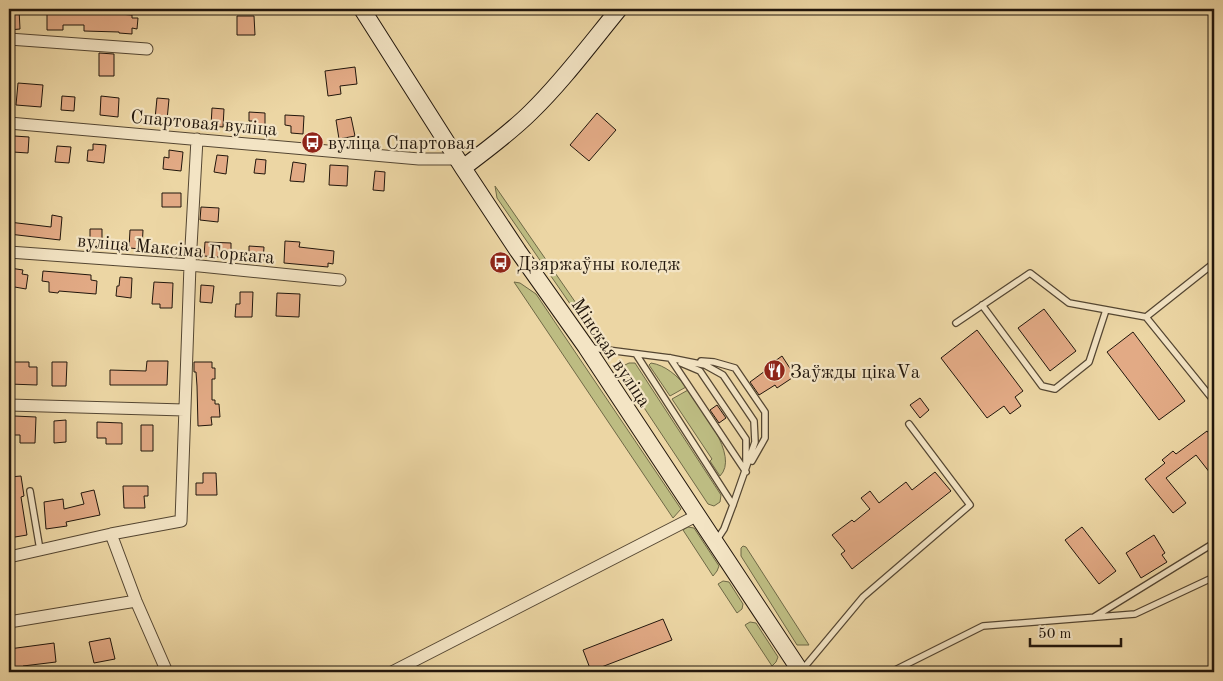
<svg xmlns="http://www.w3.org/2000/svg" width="1223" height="681" font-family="'Old Standard TT',serif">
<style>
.green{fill:#bdbc82;stroke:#6f6947}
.building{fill:#e2aa85;stroke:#21160c}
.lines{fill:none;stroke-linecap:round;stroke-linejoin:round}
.lane-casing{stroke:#544632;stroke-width:8}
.street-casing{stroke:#544632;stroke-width:13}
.secondary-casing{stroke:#21160c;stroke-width:18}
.lane{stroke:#f3e4c4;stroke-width:5.5}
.street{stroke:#f3e4c4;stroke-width:11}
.secondary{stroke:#f3e4c4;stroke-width:16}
.labels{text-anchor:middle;stroke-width:4.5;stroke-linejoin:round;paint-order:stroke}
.street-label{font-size:19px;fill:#21160c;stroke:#f3e4c4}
.poi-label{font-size:19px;fill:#21160c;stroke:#f3e4c4;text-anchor:start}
</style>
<rect width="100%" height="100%" fill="#ecd6a4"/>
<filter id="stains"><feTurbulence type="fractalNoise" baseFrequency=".004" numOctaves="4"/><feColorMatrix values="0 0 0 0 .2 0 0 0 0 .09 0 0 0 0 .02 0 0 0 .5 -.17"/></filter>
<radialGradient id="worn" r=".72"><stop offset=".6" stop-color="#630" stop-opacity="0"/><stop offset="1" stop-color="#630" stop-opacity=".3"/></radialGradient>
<path class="green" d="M495,186L596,332L584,324L497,198Z
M514,282L520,283L536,294L681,509L673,518Z
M629,363H635L721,495L720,502L714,506L708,504L621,373L623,366Z
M651,363C665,365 678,376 686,387L670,396L649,365Z
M688,390C700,408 740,456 720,476L710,461L712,459L672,399Z
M688,527L694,528L719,566L717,571L713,576L683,530Z
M743,546L746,547L809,645H797L741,556V548Z
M723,581L729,582L743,604L742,609L737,613L718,584Z
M750,622L756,623L778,657L776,662L772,666L745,625Z"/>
<path class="building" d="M9,9H19L20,29L9,30Z
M85,9H105V13L132,15V18H138L137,29L132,28V34L119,33V32L84,31V25H63V30H47V11H85Z
M237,16H254L255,35H237Z
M99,53L114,54V76H99Z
M355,67L357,84L340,86L341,94L328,96L325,71Z
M18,83L43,85L41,107L16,105Z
M62,96L75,97L74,111L61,110Z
M101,96L119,98L118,117L100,115Z
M157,98L169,99L167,120L155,119Z
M212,108L224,109L223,127L211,126Z
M249,112L265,113V129H253V121H249Z
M597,113L616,130L589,161L570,145Z
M285,115L304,116L303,134L291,133V126L285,125Z
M351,117L355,136L339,139L336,120Z
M14,136L29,137L28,153L13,152Z
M93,144L106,145L104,163L87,161L88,150H93Z
M57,146L71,147L69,163L55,162Z
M169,150L183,152L181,171L163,169L164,157L169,158Z
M217,155L228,156L226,174L214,172Z
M256,159L266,160L265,174L254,173Z
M293,162L306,164L304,182L290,181Z
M330,165L348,166L347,186L329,185Z
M375,171L385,172L384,191L373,190Z
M162,193H181V207H162Z
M201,207L219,208L218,222L200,220Z
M52,215L62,217L60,240L9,234V222L51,227Z
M90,229H102V245H90Z
M130,230H143L142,249L129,248Z
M285,241L300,242L299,247L334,251L333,264L328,263V267L284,263Z
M205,242L231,243V258L204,256Z
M249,246L264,247L263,262L253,261V256H249Z
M10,268L23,270L22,274L28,275L26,289L9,286Z
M43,271L91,275V280L97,281L96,294L59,291L58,293L49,292V282L42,281Z
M120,277L132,278L131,298L116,296L117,286H119Z
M154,282L173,283L172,308H160V304H152Z
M201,285L214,286L212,303L200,302Z
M240,292H253L252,317H235L236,304H240Z
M277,293L300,294L299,317L276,316Z
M1044,309L1076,351L1050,371L1018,328Z
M977,330L1023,391L1015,397L1021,406L1010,414L1004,406L987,418L941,358Z
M1133,332L1185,401L1159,420L1107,352Z
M782,356L795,376L777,388L775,385L759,395L750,382L765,371L764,369Z
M147,361H168L167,385H110V370L146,371Z
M13,362H29V367H37V385L9,384V369L13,370Z
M52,362H67L66,386H52Z
M194,362H212V368H215V379H212V400H215V404H219L220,417H211L212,425L198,426L197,386L196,372H194Z
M920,398L929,410L920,418L910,405Z
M717,405L726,418L719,423L710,410Z
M14,416L36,417L35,443H20V435H14Z
M66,420V442L54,443V421Z
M97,422L122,423V444H106V438H97Z
M141,425H153V451H141Z
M1207,431L1214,440V478L1196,455L1166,478L1186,503L1173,513L1145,479L1165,463L1162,460L1173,451L1176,454Z
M935,472L951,491L852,569L841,554L845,551L832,535L852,520L854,522L870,509L861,498L870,491L879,503L906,482L912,490Z
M203,473H216L217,495H196V483H203Z
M21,476L24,496L21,497L27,535L9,538V477Z
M123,486H148V496H144L145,508H124Z
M94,490L100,515L66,522L67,526L46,529L44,502L63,499L64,509L84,504L81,493Z
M1082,527L1116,571L1099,584L1065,540Z
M1154,535L1165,553L1162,555L1167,562L1141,578L1126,553Z
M663,619L672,640L591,671L583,650Z
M110,638L115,659L94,663L89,642Z
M54,643L56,662L23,666L24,672H9V649Z"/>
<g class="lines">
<defs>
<path id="lane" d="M982,305L1042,386L1055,389L1089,362L1106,310
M1146,317L1214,263
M956,323L1030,273L1069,303L1146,317L1214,401
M592,348L670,358L705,365L723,375L754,421L755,442L733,505L724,529L716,541
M636,354L733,505
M670,358L746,472
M701,361L714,362L735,368L765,412V438L752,461
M681,363L700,371L746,439V464
M30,491L39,544
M1094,617L1214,543
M802,670L863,597L970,505L909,424
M891,672L983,626L1135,614L1214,577"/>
<path id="street" d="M9,39L147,49
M9,123L419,159H457
M9,252L190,265L340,280
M9,405L184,410
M111,534L136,601L167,672
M9,557L111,534L181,521L190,265L197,139
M9,622L136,601
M392,672L696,516"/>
<path id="secondary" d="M362,9L463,168L518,251L586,347L801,672
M463,168C486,150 510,133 531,112C563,81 591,43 619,9"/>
</defs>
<use href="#lane" class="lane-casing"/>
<use href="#street" class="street-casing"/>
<use href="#secondary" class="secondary-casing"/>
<use href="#lane" class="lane"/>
<use href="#street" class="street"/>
<use href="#secondary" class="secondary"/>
</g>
<defs>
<symbol id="bus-disc" viewBox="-11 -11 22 22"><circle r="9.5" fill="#8f2418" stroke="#f3e4c4"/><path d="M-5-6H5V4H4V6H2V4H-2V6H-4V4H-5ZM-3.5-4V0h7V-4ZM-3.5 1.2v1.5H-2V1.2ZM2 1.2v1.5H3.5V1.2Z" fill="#fff"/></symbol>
<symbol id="restaurant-disc" viewBox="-11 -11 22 22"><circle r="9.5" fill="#8f2418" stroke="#f3e4c4"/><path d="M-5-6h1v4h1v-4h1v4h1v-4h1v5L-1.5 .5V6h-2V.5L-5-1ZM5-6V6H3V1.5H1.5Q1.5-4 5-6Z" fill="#fff"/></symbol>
</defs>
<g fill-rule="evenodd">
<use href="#bus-disc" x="300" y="130" width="25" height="25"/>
<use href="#bus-disc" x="488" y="250" width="25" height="25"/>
<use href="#restaurant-disc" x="762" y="358" width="25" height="25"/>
</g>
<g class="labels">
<g class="street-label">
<text transform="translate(204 122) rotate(5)" y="7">Спартовая вуліца</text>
<text transform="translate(176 248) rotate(5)" y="7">вуліца Максіма Горкага</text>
<text transform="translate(612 352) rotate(56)" y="7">Мінская вуліца</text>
</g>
<g class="poi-label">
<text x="328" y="149">вуліца Спартовая</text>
<text x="517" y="270">Дзяржаўны коледж</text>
<text x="790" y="378">Заўжды цікаVа</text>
</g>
</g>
<rect width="1223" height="681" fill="none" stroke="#ecd6a4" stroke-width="30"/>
<rect x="10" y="10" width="1203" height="661" fill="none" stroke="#21160c" stroke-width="2.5"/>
<rect x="15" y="15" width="1193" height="651" fill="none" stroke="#21160c"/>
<path d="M1030 638v8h91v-8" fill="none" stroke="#21160c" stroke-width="2.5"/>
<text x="1038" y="638" font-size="15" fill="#21160c" stroke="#f3e4c4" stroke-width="4" paint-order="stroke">50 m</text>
<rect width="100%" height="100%" filter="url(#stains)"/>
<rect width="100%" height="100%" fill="url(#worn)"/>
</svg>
